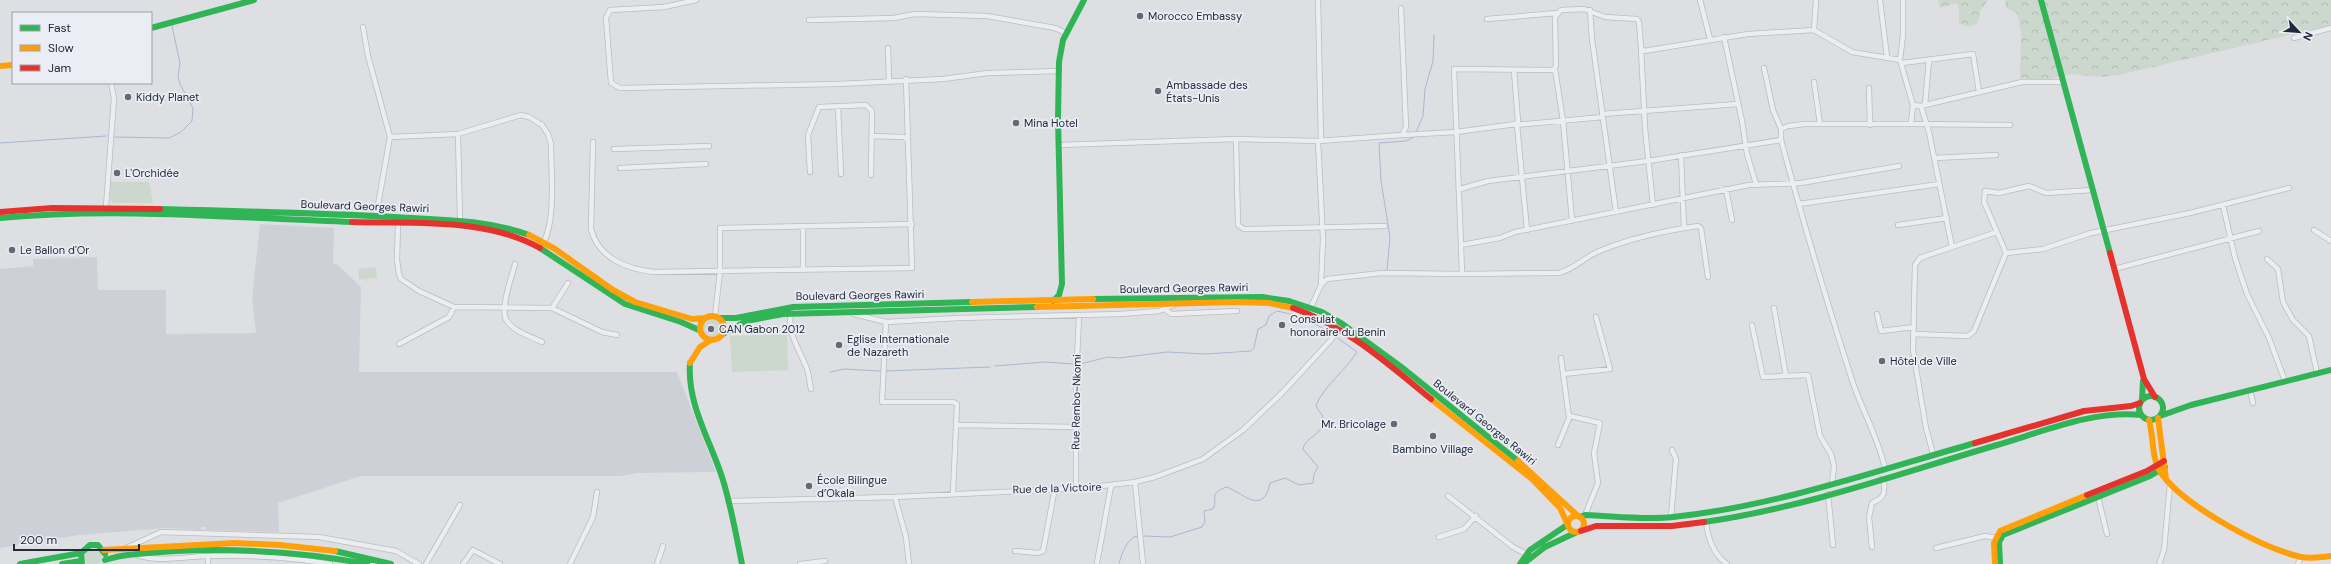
<svg xmlns="http://www.w3.org/2000/svg" width="2331" height="564" font-family="'DM Sans',sans-serif">
<style>
.built{fill:#ced0d8}
.grass{fill:#ccd7cd}
.forest{fill:url(#forest-crowns)}
.lines{fill:none;stroke-linecap:round;stroke-linejoin:round}
.stream{stroke:#aab7d0;stroke-width:1}
.street-casing{stroke:#bbbcc0;stroke-width:6}
.street{stroke:#ecedf0;stroke-width:4.5}
.fast{stroke:#30b455;stroke-width:6}
.slow{stroke:#ff9f0a;stroke-width:6}
.jam{stroke:#e5322d;stroke-width:6}
.poi-dot{fill:#656976;stroke:#eaedf4;stroke-width:1.5}
.labels{text-anchor:middle;stroke-width:3.5;stroke-linejoin:round;paint-order:stroke}
.poi-label{font-size:11px;fill:#242a3c;stroke:#eaedf4;text-anchor:start}
.street-label{font-size:11px;fill:#242a3c;stroke:#eaedf4}
</style>
<defs>
<pattern id="forest-crowns" width="20" height="18" patternUnits="userSpaceOnUse"><rect width="20" height="18" fill="#ccd7cd"/><path d="M2 6a3 3 0 1 1 6 0M12 15a3 3 0 1 1 6 0" fill="none" stroke="#afb9b1"/></pattern>
</defs>
<rect width="100%" height="100%" fill="#dedfe3"/>
<path class="built" d="M260,224L334,228L333,264L338,265L361,287L359,372H677L716,472L637,473L620,476H361L278,503L279,532L206,530L205,527H201V530L165,528L78,535L0,548V269L33,266V259L97,257L98,290H166V334L256,333L252,299Z"/>
<path class="grass" d="M109,182H149L153,203H113L109,196Z
M376,267L377,278L359,280L358,269Z
M701 328a10 10 0 1 1 20 0a10 10 0 1 1-20 0Z
M787,334L788,370L732,372L730,336Z
M84 557a9 9 0 1 1 18 0a9 9 0 1 1-18 0Z"/>
<path class="forest" d="M1938,0H1988L1981,10L1978,23L1969,27L1959,23V9L1957,3L1940,8Z
M2005,0H2331V25L2119,75L2101,77L2071,74L2044,80L2020,78L2021,32L2017,13L2006,8Z"/>
<g class="lines">
<path class="stream" d="M1416,132L1423,116L1425,89L1433,61L1434,35
M113,137L169,138L181,132L192,121L193,108L180,84L178,76L180,63L172,26
M0,143L106,136
M1387,270L1390,237L1381,181L1379,143L1406,141L1414,137
M1080,364L1108,357L1119,358L1167,352L1206,354L1251,351L1254,348L1258,329L1266,325L1269,316L1277,311L1300,316L1333,334
M995,366L1045,362L1073,364
M886,371L990,367
M830,372L844,369L880,371
M1144,536L1170,537L1202,527L1205,521L1204,511L1213,509C1219,497 1207,495 1226,487C1238,490 1256,510 1266,495C1268,492 1269,487 1270,483L1285,478L1299,485L1313,483L1314,474L1318,467L1303,449C1306,436 1325,434 1323,419C1323,413 1317,411 1316,405C1325,385 1345,371 1357,352L1335,336
M1119,564C1121,555 1127,538 1137,536"/>
<defs>
<path id="street" d="M696,0L664,7L610,10L606,18L611,83L620,88L838,84L943,79L988,73L1059,71
M1318,0L1321,141
M1700,0L1710,39
M1880,0L1887,57
M1590,10L1592,39L1616,212
M1487,19L1557,13
M809,20L894,18L915,14L987,16L1055,28L1066,33
M363,27L368,56L390,137L376,216
M1814,30L1816,0
M1724,37L1742,121L1747,154L1756,184
M2294,38L2331,28
M888,48L889,80
M1641,48L1645,128L1653,205
M1900,60L1903,35V0
M1902,63L1973,54L1979,92
M1764,68L1773,110L1781,129
M1555,69L1563,121L1572,220
M906,79L908,141
M1814,82L1820,124
M1869,88L1870,125
M1913,105L1921,106L2022,82H2063
M1925,105L1929,60
M1921,106L1929,132L1952,247L1920,258L1915,265L1913,350L1926,428L1933,454
M838,107L841,174
M1602,114L1738,104
M1911,124L2010,125
M1515,125L1603,117
M1517,125L1527,230
M458,134L460,220
M1402,135L1456,132L1516,124L1518,121L1514,70
M390,137L458,134L521,115L529,117L542,125L548,134L551,144C551,172 556,217 544,242
M1236,139L1238,225L1244,229H1249L1385,226
M1318,141L1402,135L1406,127L1401,8
M593,142L591,229C598,258 627,269 654,272L912,268L908,141L904,137L873,136
M1059,145L1236,139L1318,141L1323,239L1321,284
M614,149L709,146
M1681,155L1684,228
M1934,158L1996,155
M620,168L706,164
M810,172L808,135L819,107L866,105L872,111L871,175
M1460,189L1488,181L1648,161L1781,140
M1726,189L1732,220
M1799,204L1939,184
M2223,205L2235,258L2247,294L2269,338L2285,381
M106,207L114,98L111,83
M398,224L397,260L399,274L401,279L419,291L454,307L552,308L602,332L617,335
M1898,225L1947,218
M2314,230L2331,241
M1461,245L1454,69L1553,70L1556,66L1555,17L1561,10L1584,9L1605,17L1637,19L1639,22L1641,48L1644,51L1748,34L1814,30L1852,52L1900,60L1913,105L1911,124H1805L1788,126L1781,129V140C1803,221 1827,303 1853,383C1863,412 1878,438 1885,468
M1952,247L1997,232
M2006,253L2043,249L2091,233L2190,213L2289,188
M2267,259L2278,269L2283,302L2293,320L2309,336L2317,373
M515,264C512,276 499,311 507,321C513,331 532,337 542,342
M2114,269L2259,231
M803,270V227
M1462,274L1559,273C1574,269 1584,258 1597,252C1630,238 1662,231 1698,226L1701,228L1708,277
M1311,307L1321,285L1327,279L1382,273L1462,274L1461,245L1500,238L1515,232L1749,185L1801,183L1899,166
M552,308L568,283
M1774,308L1786,376
M1165,309L1171,314L1237,311
M791,313C787,332 798,347 805,364C809,371 809,380 811,389
M854,314L886,322L958,318L1120,314L1159,311L1174,305
M1877,314L1881,331L1914,327
M715,316L720,271V228L912,224
M886,322L882,402H953L957,404L953,493
M1752,325L1763,377L1808,375L1820,436L1831,454L1834,466L1832,484
M1913,334L1968,336L1974,331L2006,253L1984,202L1985,191L1999,193L2029,186L2046,193L2092,190
M399,344L449,317L454,307
M1561,358L1569,417
M1563,374L1610,369L1596,317
M2250,390L2253,403
M957,425L1076,427
M1558,445L1570,416L1600,423L1594,453L1598,483L1585,515
M1135,482L1143,564
M1076,488V381L1079,316
M1828,494L1833,545
M1448,496L1513,547L1526,554
M895,497L906,537L909,564
M2098,497L2107,534
M728,501L895,497L1084,488L1135,482L1155,477L1203,459L1243,430L1282,393L1330,341L1339,328
M1671,517L1676,459L1672,450
M1706,522C1708,539 1713,554 1727,564
M1439,537L1464,529L1476,516
M1872,547L1869,517L1872,503C1884,498 1885,495 1884,480L1881,479
M1936,548L1985,536L1998,538
M124,549L161,532L319,537L396,551L419,564
M1015,551L1038,553L1043,551L1055,488
M137,555C158,563 187,556 210,556C250,555 290,557 330,564
M208,556V564
M1097,563L1111,486
M426,564L460,505
M463,564L473,550L500,564
M570,564L593,517L597,492
M657,564L663,546
M800,564L825,561
M2159,564L2164,550L2170,484
M2298,564L2301,557"/>
</defs>
<use href="#street" class="street-casing"/>
<use href="#street" class="street"/>
<path class="fast" d="M2041,0L2110,253
M151,28L254,0
M160,209C238,211 316,213 394,217C440,220 485,219 529,235
M0,218C117,207 235,218 352,222
M540,248L625,304L681,322L699,330
M1093,299L1262,297L1289,301L1322,312L1341,323L1404,369L1518,461
M1053,301L1059,295L1062,284L1058,119L1059,62L1063,40L1084,0
M719,318H736L793,307L972,302
M723,334L746,321L783,314L1037,307
M690,363C687,404 710,440 722,477C731,505 736,535 742,564
M2139 408a12 12 0 1 1 24 0a12 12 0 1 1-24 0Z
M2142,400L2143,381
M2160,416L2191,405L2331,370
M1580,517L1585,515C1614,516 1644,520 1673,517C1776,506 1876,471 1975,443
M1704,522C1804,508 1901,473 1997,445C2042,432 2093,410 2141,415
M335,551L391,564
M105,560C127,553 152,553 175,551C240,548 303,552 367,564
M20,564L81,553
M62,564L81,561
M82,564L81,553L90,545H98L105,554
M1520,564L1530,550L1567,525
M1523,564L1545,547L1577,532
M2000,564L1999,542L2003,535L2150,476L2165,467"/>
<path class="slow" d="M0,66L13,65
M529,235L555,249L613,290L635,302L692,319L705,318
M972,302L1093,299
M1037,307L1237,302L1269,303L1293,308
M700 328a12 12 0 1 1 24 0a12 12 0 1 1-24 0Z
M690,363L700,347L711,340
M1431,399L1532,479L1560,508L1567,523
M2158,418L2166,479
M2149,420C2154,437 2151,458 2161,473C2184,506 2262,548 2301,557C2311,559 2321,557 2331,556
M1518,461L1578,516
M1568 524a8 8 0 1 1 16 0a8 8 0 1 1-16 0Z
M104,550L235,543L280,545L335,551
M1995,564L1994,543L2000,531L2087,495"/>
<path class="jam" d="M0,212L52,208L160,209
M352,222C413,224 484,217 540,248
M2110,253L2144,379L2155,397
M1293,308C1346,326 1388,364 1431,399
M1975,443L2084,411L2131,406L2140,403
M2087,495L2147,471L2164,461
M1581,531L1596,526H1672L1704,522"/>
</g>
<g class="poi-dot">
<circle cx="1140" cy="16" r="4"/>
<circle cx="1158" cy="91" r="4"/>
<circle cx="128" cy="97" r="4"/>
<circle cx="1016" cy="123" r="4"/>
<circle cx="117" cy="173" r="4"/>
<circle cx="12" cy="250" r="4"/>
<circle cx="1282" cy="325" r="4"/>
<circle cx="711" cy="329" r="4"/>
<circle cx="839" cy="345" r="4"/>
<circle cx="1882" cy="361" r="4"/>
<circle cx="1394" cy="424" r="4"/>
<circle cx="1433" cy="436" r="4"/>
<circle cx="809" cy="486" r="4"/>
</g>
<g class="labels">
<g class="poi-label">
<text x="1148" y="20">Morocco Embassy</text>
<text x="1166" y="89">Ambassade des<tspan x="1166" dy="13">États-Unis</tspan></text>
<text x="136" y="101">Kiddy Planet</text>
<text x="1024" y="127">Mina Hotel</text>
<text x="125" y="177">L'Orchidée</text>
<text x="20" y="254">Le Ballon d'Or</text>
<text x="1290" y="323">Consulat<tspan x="1290" dy="13">honoraire du Benin</tspan></text>
<text x="719" y="333">CAN Gabon 2012</text>
<text x="847" y="343">Eglise Internationale<tspan x="847" dy="13">de Nazareth</tspan></text>
<text x="1890" y="365">Hôtel de Ville</text>
<text x="1386" y="428" text-anchor="end">Mr. Bricolage</text>
<text x="1433" y="453" text-anchor="middle">Bambino Village</text>
<text x="817" y="484">École Bilingue<tspan x="817" dy="13">d’Okala</tspan></text>
</g>
<g class="street-label">
<text transform="translate(365 206) rotate(2)" y="4">Boulevard Georges Rawiri</text>
<text transform="translate(1184 288) rotate(-1)" y="4">Boulevard Georges Rawiri</text>
<text transform="translate(860 295) rotate(-1)" y="4">Boulevard Georges Rawiri</text>
<text transform="translate(1076 402) rotate(-89)" y="4">Rue Rembo-Nkomi</text>
<text transform="translate(1485 422) rotate(39)" y="4">Boulevard Georges Rawiri</text>
<text transform="translate(1057 488) rotate(-2)" y="4">Rue de la Victoire</text>
</g>
</g>
<rect x="12" y="12" width="140" height="72" fill="#eaedf4" stroke="#9b9faa"/>
<rect x="20" y="25" width="20" height="6" fill="#30b455" stroke="#9b9faa"/>
<text x="48" y="32" font-size="12" fill="#242a3c">Fast</text>
<rect x="20" y="45" width="20" height="6" fill="#ff9f0a" stroke="#9b9faa"/>
<text x="48" y="52" font-size="12" fill="#242a3c">Slow</text>
<rect x="20" y="65" width="20" height="6" fill="#e5322d" stroke="#9b9faa"/>
<text x="48" y="72" font-size="12" fill="#242a3c">Jam</text>
<g transform="translate(2299 32) rotate(116)" stroke="#eaedf4" stroke-width="3" paint-order="stroke">
<path d="M0-3L7 15L0 10L-7 15Z" fill="#242a3c"/>
<text y="-6" font-size="11" font-weight="bold" text-anchor="middle" fill="#242a3c">N</text>
</g>
<path d="M14 544v6h125v-6" fill="none" stroke="#242a3c" stroke-width="2"/>
<text x="20" y="544" font-size="12" fill="#242a3c" stroke="#eaedf4" stroke-width="3" paint-order="stroke">200 m</text>
</svg>
